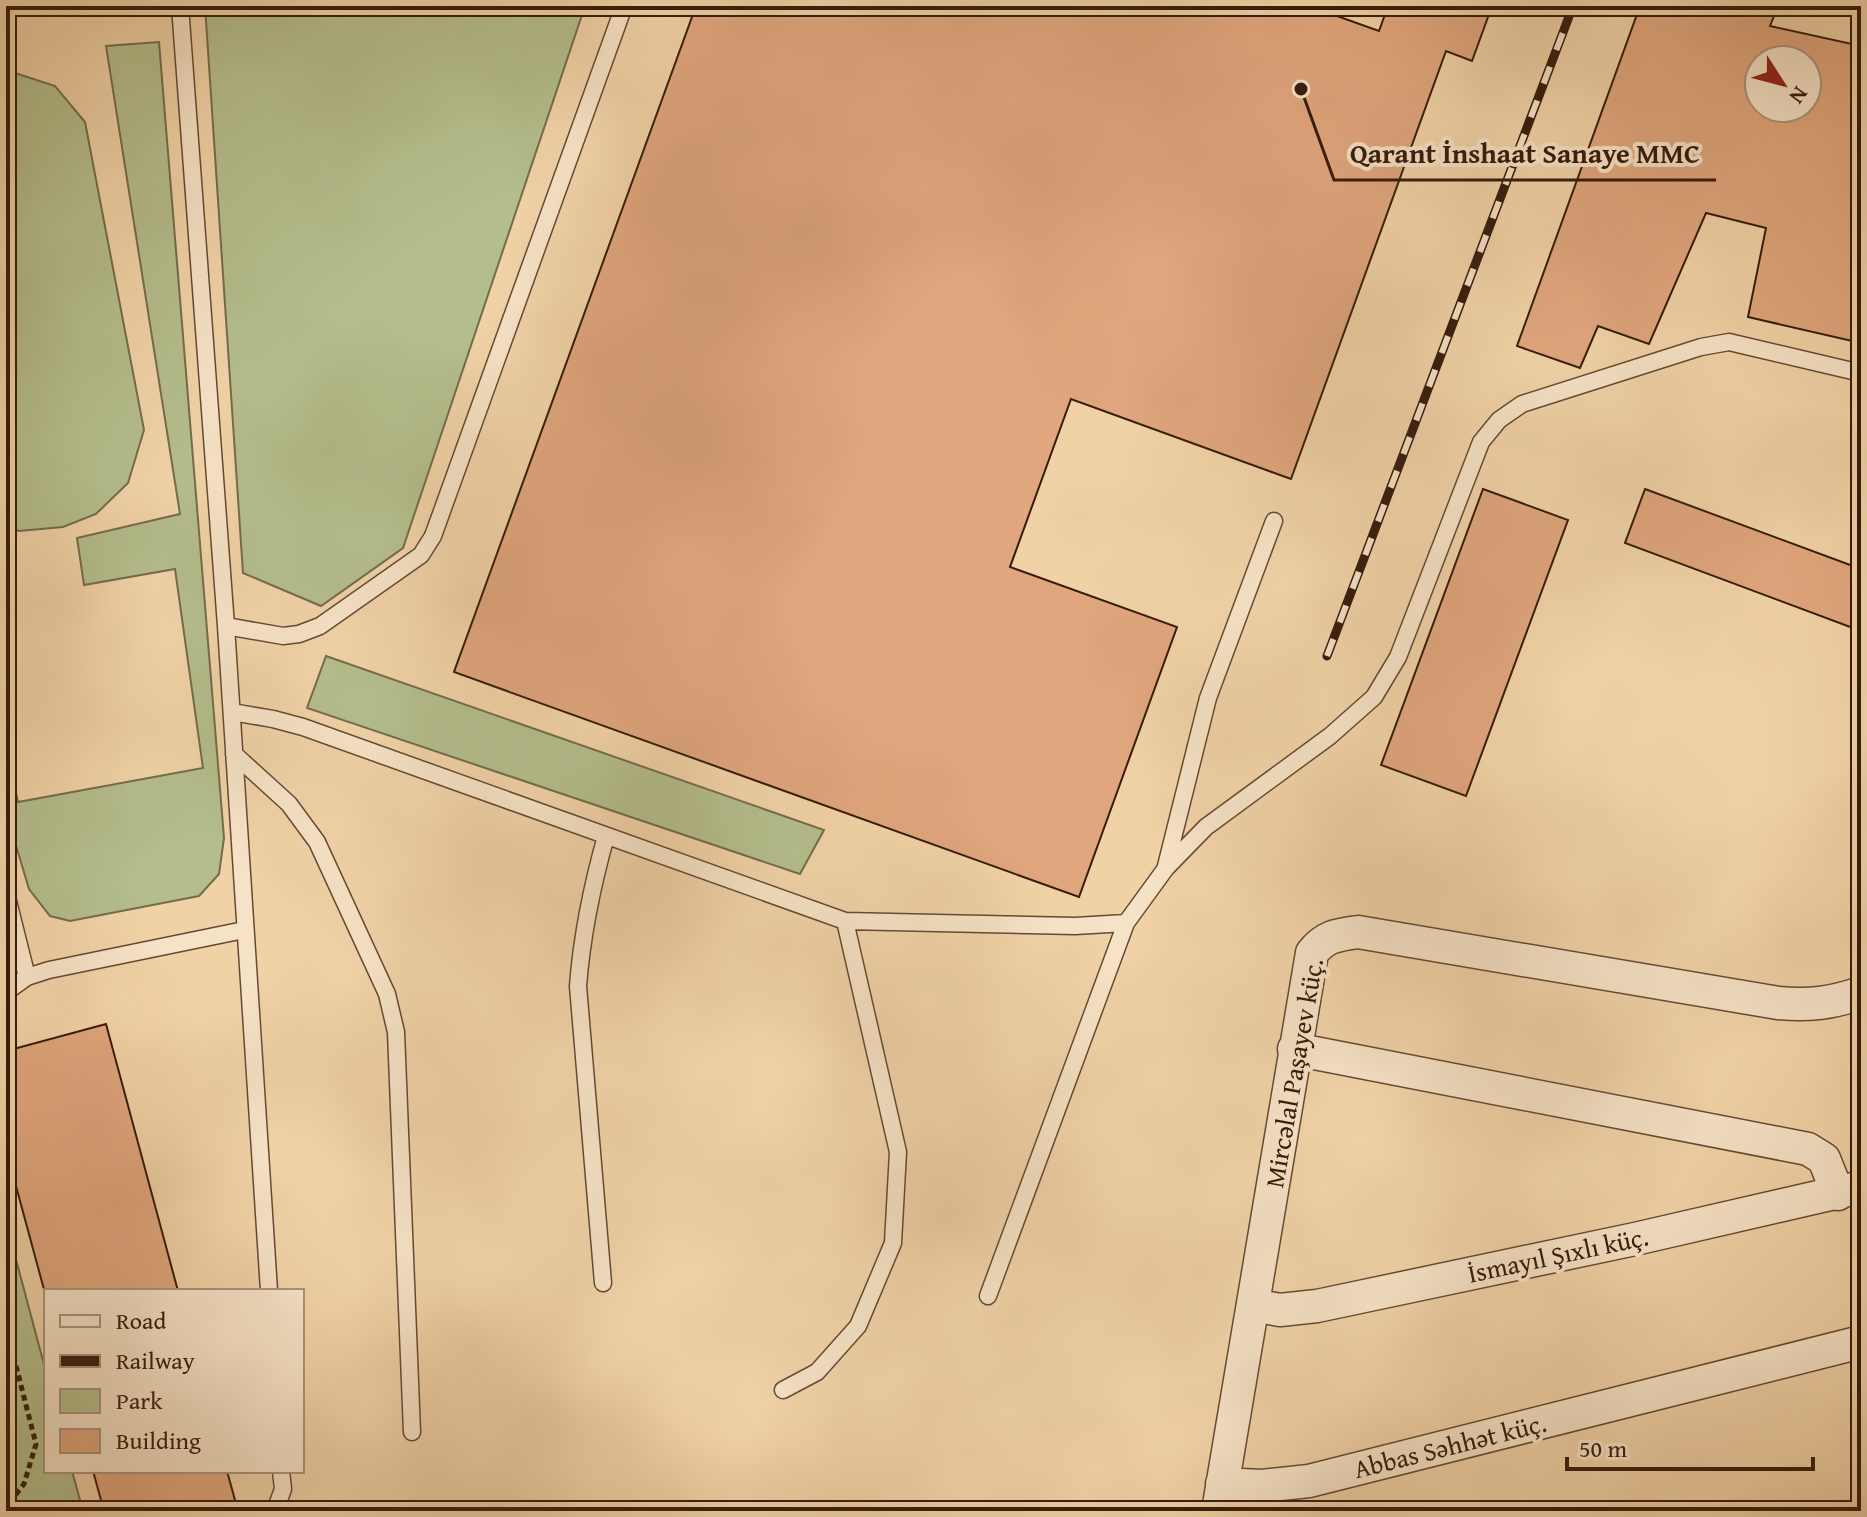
<svg xmlns="http://www.w3.org/2000/svg" width="1867" height="1517" font-family="'Gentium Book Plus',serif">
<style>
.green{fill:#b4bd8c;stroke:#756c4c;stroke-width:2}
.building{fill:#e0a67d;stroke:#361c0c;stroke-width:2;fill-rule:evenodd}
.lines{fill:none;stroke-linecap:round;stroke-linejoin:round}
.service-casing{stroke:#654a33;stroke-width:19}
.minor-casing{stroke:#654a33;stroke-width:35}
.path{stroke:#361c0c;stroke-width:5;stroke-dasharray:6 4;stroke-linecap:butt}
.service{stroke:#f6e2c6;stroke-width:16}
.minor{stroke:#f6e2c6;stroke-width:32}
.rail-casing{stroke:#361c0c;stroke-width:9}
.rail{stroke:#f6e2c6;stroke-width:6;stroke-dasharray:18;stroke-linecap:butt}
.labels{text-anchor:middle;stroke-width:8;stroke-linejoin:round;paint-order:stroke}
.street-label{font-size:26px;fill:#361c0c;stroke:#f6e2c6}
.leader{fill:none;stroke:#361c0c;stroke-width:3}
.callout-dot{fill:#361c0c;stroke:#f6e2c6;stroke-width:3}
.callout-label{font-size:28px;text-anchor:middle;font-weight:bold;fill:#361c0c;stroke:#f6e2c6;stroke-width:8;stroke-linejoin:round;paint-order:stroke}
</style>
<rect width="100%" height="100%" fill="#f1d2a7"/>
<filter id="stains"><feTurbulence type="fractalNoise" baseFrequency=".0025" numOctaves="4"/><feColorMatrix values="0 0 0 0 .2 0 0 0 0 .09 0 0 0 0 .02 0 0 0 .5 -.17"/></filter>
<radialGradient id="worn" r=".72"><stop offset=".6" stop-color="#630" stop-opacity="0"/><stop offset="1" stop-color="#630" stop-opacity=".3"/></radialGradient>
<path class="green" d="M205,6H585L403,548L321,606L243,573Z
M159,42L224,838L219,874L199,896L70,921L50,916L29,889L6,812V746L18,802L203,768L175,569L84,585L77,538L180,514L106,46Z
M12,72L55,86L85,122L144,430L128,483L96,514L63,527L19,531L6,525V73Z
M326,656L824,830L800,874L307,708Z
M6,1222L46,1372V1471H72L83,1511H6Z"/>
<path class="building" d="M696,6H1309L1379,31L1388,6H1492L1472,61L1446,51L1291,479L1071,399L1010,567L1177,627L1079,897L454,672Z
M1640,6H1778L1770,26L1861,46V343L1748,317L1766,228L1706,213L1649,344L1598,326L1580,368L1517,346ZM1759,60H1807V108H1759Z
M1483,489L1568,520L1466,796L1381,765Z
M1645,489L1861,569V631L1625,543Z
M106,1024L178,1291H46V1297L6,1149V1051Z
M93,1471H227L238,1511H104Z"/>
<g class="lines">
<defs>
<path id="service" d="M180,6L226,626L269,1291
M226,626L283,636L299,634L320,626L421,555L433,536L624,6
M232,712L273,719L303,727L845,921L1075,926L1126,923L1166,868L1206,827L1330,736L1374,697L1398,657L1481,442L1499,420L1522,404L1701,347L1729,342L1861,373
M234,754L289,804L317,842L387,994L396,1032L412,1432
M1166,866L1208,698L1274,521
M6,893L27,977
M6,992L27,977L49,970L244,930
M603,1283L578,986C582,934 592,886 606,836
M988,1296L1126,923
M783,1390L817,1372L858,1326L893,1243L898,1152L845,921
M275,1511L283,1489L281,1471"/>
<path id="minor" d="M1294,1049L1808,1149L1824,1159L1838,1194
M1253,1305L1280,1310L1317,1306L1635,1239L1861,1187
M1222,1484L1261,1486L1309,1481L1861,1342
M1218,1511L1312,953C1325,936 1337,935 1358,932L1778,1003C1809,1006 1832,1003 1861,993"/>
</defs>
<use href="#service" class="service-casing"/>
<use href="#minor" class="minor-casing"/>
<path class="path" d="M6,1327L36,1444L24,1484L6,1507"/>
<use href="#service" class="service"/>
<use href="#minor" class="minor"/>
<defs>
<path id="rail" d="M1327,656L1573,6"/>
</defs>
<use href="#rail" class="rail-casing"/>
<use href="#rail" class="rail"/>
</g>
<g class="labels">
<g class="street-label">
<text transform="translate(1294 1073) rotate(-80)" y="9">Mircəlal Paşayev küç.</text>
<text transform="translate(1558 1255) rotate(-12)" y="9">İsmayıl Şıxlı küç.</text>
<text transform="translate(1450 1446) rotate(-14)" y="9">Abbas Səhhət küç.</text>
</g>
</g>
<path class="leader" d="M1301 89L1334 180H1716"/>
<circle class="callout-dot" cx="1301" cy="89" r="8"/>
<g class="callout-label">
<text x="1525" y="163">Qarant İnshaat Sanaye MMC</text>
</g>
<rect width="1867" height="1517" fill="none" stroke="#f1d2a7" stroke-width="32"/>
<rect x="8" y="8" width="1851" height="1501" fill="none" stroke="#361c0c" stroke-width="4"/>
<rect x="16" y="16" width="1835" height="1485" fill="none" stroke="#361c0c" stroke-width="2"/>
<rect x="44" y="1289" width="260" height="184" fill="#f6e2c6" stroke="#a9937c" stroke-width="2"/>
<rect x="60" y="1315" width="40" height="12" fill="#f6e2c6" stroke="#a9937c" stroke-width="2"/>
<text x="116" y="1329" font-size="24" fill="#361c0c">Road</text>
<rect x="60" y="1355" width="40" height="12" fill="#361c0c" stroke="#a9937c" stroke-width="2"/>
<text x="116" y="1369" font-size="24" fill="#361c0c">Railway</text>
<rect x="60" y="1389" width="40" height="24" fill="#b4bd8c" stroke="#a9937c" stroke-width="2"/>
<text x="116" y="1409" font-size="24" fill="#361c0c">Park</text>
<rect x="60" y="1429" width="40" height="24" fill="#e0a67d" stroke="#a9937c" stroke-width="2"/>
<text x="116" y="1449" font-size="24" fill="#361c0c">Building</text>
<g transform="translate(1783 84) rotate(126)"><circle r="38" fill="#f6e2c6" stroke="#a9937c" stroke-width="2"/>
<path d="M0-6L14 30L0 20L-14 30Z" fill="#8f2418"/>
<text y="-12" font-size="22" font-weight="bold" text-anchor="middle" fill="#361c0c">N</text>
</g>
<path d="M1567 1457v12h246v-12" fill="none" stroke="#361c0c" stroke-width="4"/>
<text x="1579" y="1457" font-size="24" fill="#361c0c" stroke="#f6e2c6" stroke-width="6" paint-order="stroke">50 m</text>
<rect width="100%" height="100%" filter="url(#stains)"/>
<rect width="100%" height="100%" fill="url(#worn)"/>
</svg>
